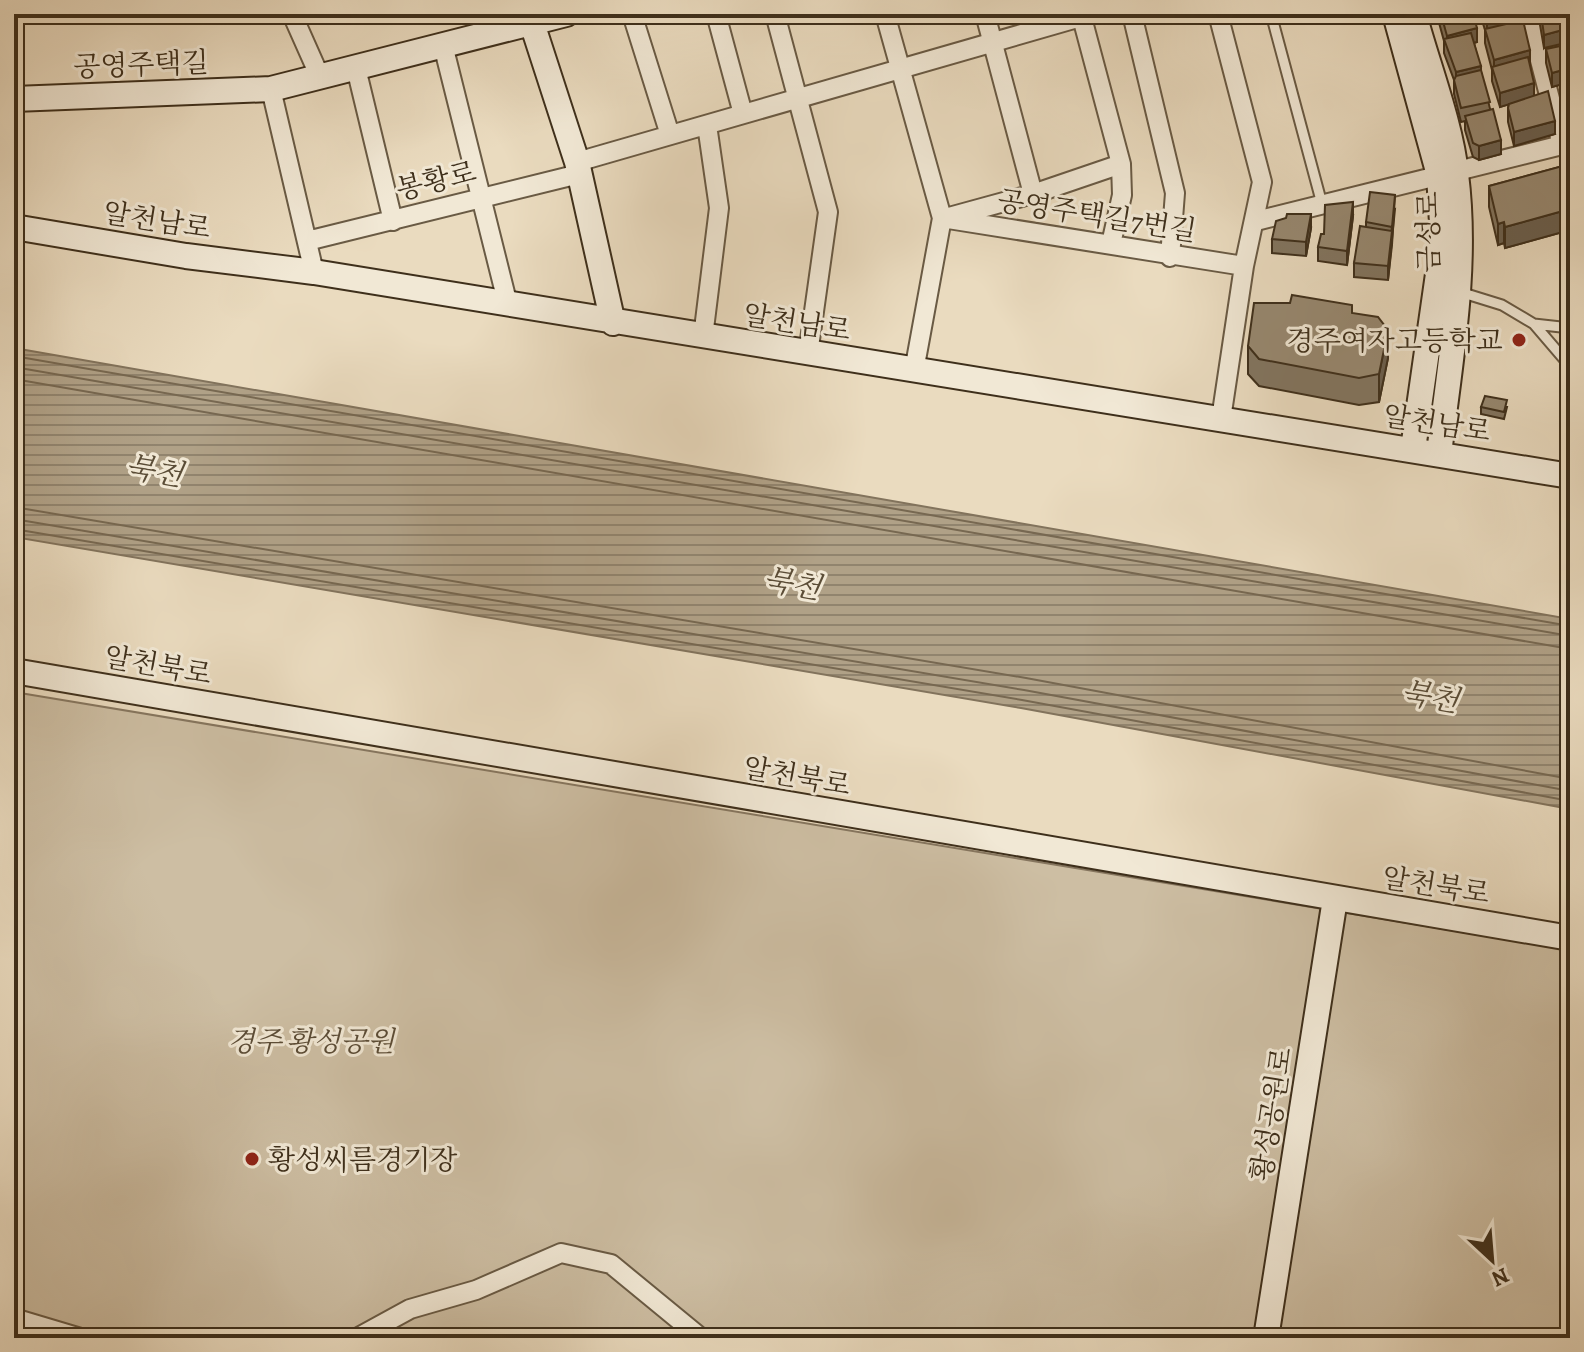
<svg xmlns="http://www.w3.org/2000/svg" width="1584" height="1352" font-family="Alegreya,'Noto Serif KR',serif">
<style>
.green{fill:#cdbea3;stroke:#86765f;stroke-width:2}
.water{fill:url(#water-rules);stroke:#82735c;stroke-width:2}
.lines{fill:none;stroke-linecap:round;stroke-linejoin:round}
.shore{stroke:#776851;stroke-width:2}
.lane-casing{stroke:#695a44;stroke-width:13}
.street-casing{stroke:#695a44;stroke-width:22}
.secondary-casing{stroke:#3e2f1b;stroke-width:28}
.lane{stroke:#f1e8d5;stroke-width:9}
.street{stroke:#f1e8d5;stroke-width:18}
.secondary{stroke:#f1e8d5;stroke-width:24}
.wall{fill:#827560;stroke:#3e2f1b;stroke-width:2}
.shaded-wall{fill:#6a5f4e;stroke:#3e2f1b;stroke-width:2}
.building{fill:#978870;stroke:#3e2f1b;stroke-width:2}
.poi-dot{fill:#8f2418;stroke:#f1e8d5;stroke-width:3}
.labels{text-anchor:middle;stroke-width:6;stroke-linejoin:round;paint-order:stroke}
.street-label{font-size:28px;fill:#3e2f1b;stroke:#f1e8d5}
.poi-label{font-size:28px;fill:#3e2f1b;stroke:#f1e8d5;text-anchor:end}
.park-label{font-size:28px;font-style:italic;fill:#5b4c36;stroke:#f1e8d5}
.water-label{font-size:30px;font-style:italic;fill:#5a4c36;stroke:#f1e8d5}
</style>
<defs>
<pattern id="water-rules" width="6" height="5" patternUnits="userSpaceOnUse" patternTransform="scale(2)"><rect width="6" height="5" fill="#b0a187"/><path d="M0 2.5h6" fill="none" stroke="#91846e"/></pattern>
</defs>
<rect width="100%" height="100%" fill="#eadbbf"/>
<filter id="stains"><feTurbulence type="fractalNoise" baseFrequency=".0025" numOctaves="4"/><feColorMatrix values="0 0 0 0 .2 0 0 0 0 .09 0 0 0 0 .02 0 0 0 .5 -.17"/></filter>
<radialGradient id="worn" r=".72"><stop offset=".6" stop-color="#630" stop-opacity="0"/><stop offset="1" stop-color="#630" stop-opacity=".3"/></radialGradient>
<path class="green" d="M14,692L1570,950V1338H14Z"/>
<path class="water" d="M14,348L1570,619V809L1021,708L14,537Z"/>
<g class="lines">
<path class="shore" d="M14,356L1570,626
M14,367L1570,636
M14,379L1570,649
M14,507L1026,678L1570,779
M14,519L1024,690L1570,791
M14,529L1022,700L1570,801"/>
<defs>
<path id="lane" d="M1271,14L1322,204
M1460,292L1502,305L1534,324L1570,366
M1534,324L1570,328"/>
<path id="street" d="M292,14L320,77
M632,14L670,135
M716,14L743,114
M775,14L828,212L808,354
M885,14L942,218L914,371
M985,14L1033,194
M1081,14L1121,164L1122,195L1111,244
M1132,14L1175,193L1170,257
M1218,14L1262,182L1244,266L1221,419
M1528,14L1562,145
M443,45L508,305
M356,68L393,221
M271,89L314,272
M577,162L1091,14
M949,217L1033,194L1121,164
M942,218L1244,266
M1256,221L1570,143
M307,241L579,174
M703,337L719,208L707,125
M14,1318L81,1338
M357,1338L410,1309L476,1290L561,1253L611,1264L701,1338"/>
<path id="secondary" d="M529,14L577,162L613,323
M1395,14L1439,175L1443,239L1413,449
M1414,14C1427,63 1451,124 1456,174C1468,268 1450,361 1439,454
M14,99L271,89L566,14
M14,227L186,256L314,272L1570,476
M14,671L1570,938
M1266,1338L1335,899"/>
</defs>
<use href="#lane" class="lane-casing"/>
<use href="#street" class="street-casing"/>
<use href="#secondary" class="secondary-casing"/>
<use href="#lane" class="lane"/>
<use href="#street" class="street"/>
<use href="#secondary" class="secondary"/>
</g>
<path class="wall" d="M1438,14H1473L1477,42L1474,43L1501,154L1479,160L1473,157L1465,130V121L1461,122L1454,94V80L1444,53V41L1438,19Z
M1480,14H1516V22L1530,64L1534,96L1555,134L1514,146L1508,122V108L1509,104L1500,107L1492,81V70L1485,43V30Z
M1540,14H1570L1544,48L1540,25Z
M1570,44V82L1552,87L1546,63V49Z
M1570,87L1569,130L1562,103V89Z
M1570,164V230L1505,248L1504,243L1498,245L1489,207V186Z
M1395,209L1388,280L1354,277V263L1366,227V222Z
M1353,216L1347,265L1318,261V247L1324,234Z
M1311,228L1306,256L1272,253V239Z
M1352,313L1388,358L1379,402L1359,405L1259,386L1248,374V346Z
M1481,407H1507L1504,419L1481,414Z"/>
<path class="shaded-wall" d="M1516,15V29L1487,36V22Z
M1477,28V42L1448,49L1447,36Z
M1570,28V42L1544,48V35Z
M1530,50V64L1494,71V60Z
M1481,66V80L1456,86V72Z
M1570,68V82L1552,87V73Z
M1534,83V97L1500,107V93Z
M1555,121V134L1514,146V132Z
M1501,140V154L1479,160V146Z
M1395,195L1392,245L1388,280V266Z
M1353,202V216L1347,265V251Z
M1570,209V230L1505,248V227Z
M1311,214V228L1306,256V242Z
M1504,222V243L1498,245V224Z
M1388,330V358L1379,402V374Z"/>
<path class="building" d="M1441,14H1473L1477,28L1447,36Z
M1484,14H1516V15L1487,22Z
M1541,14H1570V28L1544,35Z
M1523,20L1530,50L1494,60L1485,29Z
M1471,33L1481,66L1456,72L1444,39Z
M1570,44V68L1552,73L1546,49Z
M1528,57L1534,83L1500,93L1492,67Z
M1481,70L1490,102L1461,108L1454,80L1456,76Z
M1570,87V116H1569L1562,89Z
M1548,91L1555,121L1514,132L1508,108L1509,104Z
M1493,109L1501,140L1479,146L1473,143L1465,116Z
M1570,164V209L1505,227L1504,222L1498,224L1489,186Z
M1370,192L1395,195L1392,227L1366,222Z
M1353,202L1347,251L1318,247L1321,234H1324L1325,205Z
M1287,214H1311L1306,242L1272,239L1276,221L1286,218Z
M1360,226L1392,231L1388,266L1354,263Z
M1292,295L1352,305V313L1378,317L1388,330L1379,374L1359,378L1259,359L1248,346L1254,303H1290Z
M1485,396L1507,400L1504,412L1481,407Z"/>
<g class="poi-dot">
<circle cx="1519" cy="340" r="8"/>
<circle cx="252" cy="1159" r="8"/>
</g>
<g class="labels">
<g class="street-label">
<text transform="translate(141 64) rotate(-2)" y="10">공영주택길</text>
<text transform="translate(436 180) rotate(-14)" y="10">봉황로</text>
<text transform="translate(1097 215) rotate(9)" y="10">공영주택길7번길</text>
<text transform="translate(157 220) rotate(9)" y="10">알천남로</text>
<text transform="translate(1428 232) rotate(-91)" y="10">금성로</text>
<text transform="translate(797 322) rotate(9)" y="10">알천남로</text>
<text transform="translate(1437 423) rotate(9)" y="10">알천남로</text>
<text transform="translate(158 665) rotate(10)" y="10">알천북로</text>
<text transform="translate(797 776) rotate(10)" y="10">알천북로</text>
<text transform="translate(1436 885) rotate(9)" y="10">알천북로</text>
<text transform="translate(1271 1114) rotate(-81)" y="10">황성공원로</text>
</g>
<g class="poi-label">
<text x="1503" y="350">경주여자고등학교</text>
<text x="268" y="1169" text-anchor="start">황성씨름경기장</text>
</g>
<g class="park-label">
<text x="311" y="1051">경주 황성공원</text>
</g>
<g class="water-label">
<text transform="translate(154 471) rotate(10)" y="10">북천</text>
<text transform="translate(792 584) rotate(10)" y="10">북천</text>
<text transform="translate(1430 697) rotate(10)" y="10">북천</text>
</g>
</g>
<rect width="1584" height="1352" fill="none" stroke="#eadbbf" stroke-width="48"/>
<rect x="16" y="16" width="1552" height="1320" fill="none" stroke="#3e2f1b" stroke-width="4"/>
<rect x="24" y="24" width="1536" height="1304" fill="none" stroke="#3e2f1b" stroke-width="2"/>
<g transform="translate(1492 1260) rotate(154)" stroke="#f1e8d5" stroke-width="6" paint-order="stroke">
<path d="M0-6L14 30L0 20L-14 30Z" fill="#3e2f1b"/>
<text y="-12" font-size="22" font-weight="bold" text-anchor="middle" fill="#3e2f1b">N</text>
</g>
<rect width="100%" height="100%" filter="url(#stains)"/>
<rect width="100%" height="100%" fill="url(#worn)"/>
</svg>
